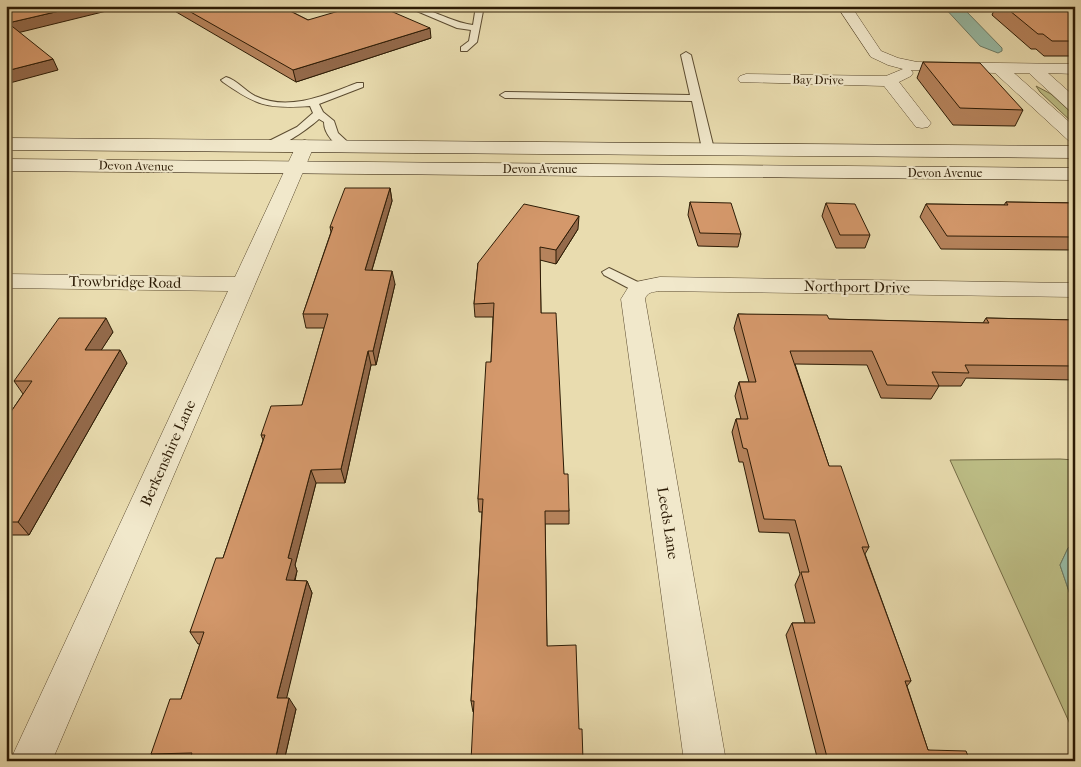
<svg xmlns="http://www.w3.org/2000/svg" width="1081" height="767" font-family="'IM FELL French Canon',serif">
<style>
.green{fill:#bdbe86;stroke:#746c46}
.water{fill:#98bca7;stroke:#6d7c66}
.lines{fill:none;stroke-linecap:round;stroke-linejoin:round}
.service-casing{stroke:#5b4b30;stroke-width:2}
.minor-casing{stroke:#5b4b30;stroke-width:1}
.secondary-casing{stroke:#2c1b05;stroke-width:1}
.service{fill:#f1e8cb;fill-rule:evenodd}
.minor{fill:#f1e8cb;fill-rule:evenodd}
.secondary{fill:#f1e8cb;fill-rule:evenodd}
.wall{fill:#b6835c;stroke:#2c1b05}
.shaded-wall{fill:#946a4b;stroke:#2c1b05}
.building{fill:#d4986b;stroke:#2c1b05}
.labels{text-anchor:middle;stroke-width:4;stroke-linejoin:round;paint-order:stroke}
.far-street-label{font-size:12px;fill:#2c1b05;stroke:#f1e8cb}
.street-label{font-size:15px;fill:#2c1b05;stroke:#f1e8cb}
</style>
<rect width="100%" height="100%" fill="#e9dcaf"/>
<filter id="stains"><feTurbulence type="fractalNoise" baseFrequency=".004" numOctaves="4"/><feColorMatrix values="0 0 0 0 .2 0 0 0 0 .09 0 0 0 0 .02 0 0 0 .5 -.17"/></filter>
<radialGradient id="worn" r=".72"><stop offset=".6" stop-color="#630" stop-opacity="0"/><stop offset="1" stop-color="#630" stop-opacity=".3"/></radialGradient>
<path class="green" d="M1036,86L1051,94L1075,116V125L1040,92Z
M1060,459L1075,460V542L1068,548L1060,565L1075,609V735L950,460Z"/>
<path class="water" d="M943,6H1075V9L997,8L966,11L1002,48V51L998,53L980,46Z
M1075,542V609L1060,565L1068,548Z"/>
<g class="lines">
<defs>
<path id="service" d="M405,6C429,6 449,22 473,25L476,6H484L477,42L467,51H461V47L469,41L471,30L457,28Z
M686,52L691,55L714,149L708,152L702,149L692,101L505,98L500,95L505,92L690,95L681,55Z
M226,77C237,80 245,91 255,96C289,112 325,95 357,83H363V87L319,104L323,112L334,121L338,133L352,146L346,149C335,146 324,134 324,122L319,119C309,128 277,152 263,148L261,146L263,144L297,127L313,113L310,106C268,109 257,106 223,82L221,80Z
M609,268L644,285L646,288L644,291H634L604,275L602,272Z"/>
<path id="minor" d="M837,6H851L881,51L898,58L917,62L1075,64V74L1048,73L1075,97V111L1069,110L1029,73H1014L1075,127V142L1069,141L995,73L911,70L913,73L911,76L899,82L931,123L928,127L922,128L916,127L884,86L740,82L738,79L740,76L746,74L886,76L903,69L888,65L871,57Z
M305,140L312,142L314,146L52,761H10L228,291L6,288V274L235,277L296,146L298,142Z
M660,277L1075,283V297L660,291C653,292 647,292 645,299L726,761H684L621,299L631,283Z"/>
<path id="secondary" d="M6,138L1075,146V158L6,150Z
M6,159L1075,168V180L6,171Z"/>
</defs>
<use href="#service" class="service-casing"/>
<use href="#minor" class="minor-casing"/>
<use href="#secondary" class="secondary-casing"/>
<use href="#service" class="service"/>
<use href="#minor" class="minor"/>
<use href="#secondary" class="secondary"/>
</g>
<path class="wall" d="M166,6H280L308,20L431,38L296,82Z
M996,6H1075V61L1069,56H1044L1036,49H1031L992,15Z
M923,62L1023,110L1015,126L953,125L917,78Z
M390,188L392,201L372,270L395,284L376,365H371L345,483H316L295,565L297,571L295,581H307L312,593L286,698L296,709L284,761H159L151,754L181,699L200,644H198L190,632L223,558L263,440L261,435L302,405L324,328H306L303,314L331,232L330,227Z
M690,202L741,234L738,247L698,246L688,215Z
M1006,202L1075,203V250L941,249L920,217L926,204L1004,205Z
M826,203L870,235L865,248H836L822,216Z
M578,229L556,264L540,260L541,313L569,511V524H545L547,646L579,729L583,761L473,712L471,701L482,512H479L478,499L491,362L493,317H475L474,304L478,263Z
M738,314L829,319L983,323L986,318L1075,320V380L966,378L961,386H939L931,399L881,398L867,365L795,364L829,466L869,547L865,554L911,681L907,686L928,750L970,761H818L786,635L792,623H805L795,585L800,574L789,533L759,532L743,462H739L732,432L736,419H741L735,396L739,382H749L734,328Z
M113,332L101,350L127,363L29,535H6V419L23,394L14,381Z"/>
<path class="shaded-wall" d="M81,6H127L13,34L8,23Z
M430,28L431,38L296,82L293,70Z
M53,59L58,70L6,84V71Z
M390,188L392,201L368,283L365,270Z
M579,216L578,229L556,264V250Z
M392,271L395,284L376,365L373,351Z
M106,318L113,332L93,363L85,350Z
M120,350L127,363L29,535L18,522Z
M368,351L371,365L345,483L341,469Z
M311,470L316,483L295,565L297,571L291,593L286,580L288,558Z
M307,581L312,593L284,709L277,698Z
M289,698L296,709L284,761H275Z"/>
<path class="building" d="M6,6H81L8,23L53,59L6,71Z
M180,6H280L308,20L356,6H379L430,28L293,70Z
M1004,6H1075V41H1052L1043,34H1038Z
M923,62L980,63L1023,110L960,108Z
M345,188H390L365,270L392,271L373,351H368L341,469L311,470L288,558L292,559L286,580L307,581L277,698H289L275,761H189L192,753L151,754L170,699H181L204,632H190L216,558H223L265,435H261L271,406L302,405L328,314H303L333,227H330Z
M690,202L731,203L741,234L700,233Z
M1006,202L1075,203V237L947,236L926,204L1008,205Z
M826,203L855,204L870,235H840Z
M524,204L579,216L556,250L540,247L541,313H556L564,474H568L569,511H545L547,646L576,645L579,729H582L583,761H471L474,701H471L483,499H478L486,362H491L494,303L474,304L478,263Z
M738,314L827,315L829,319L989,323L986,318L1075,320V366L965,365L969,373L932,372L939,386L887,385L872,351H790L829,466H841L869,547H862L911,681H905L928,750L966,751L970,761H828L792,623H815L801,572H809L795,520L764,519L747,449L743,448L736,419H748L739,382H756Z
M59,318H106L85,350H120L18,522H6V419L32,381H14Z"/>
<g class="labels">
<g class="far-street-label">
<text transform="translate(818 80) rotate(1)" y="4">Bay Drive</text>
<text transform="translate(136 166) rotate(1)" y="4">Devon Avenue</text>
<text x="540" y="173">Devon Avenue</text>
<text x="945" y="177">Devon Avenue</text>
</g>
<g class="street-label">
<text transform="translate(125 282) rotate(1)" y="5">Trowbridge Road</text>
<text transform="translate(857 287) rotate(1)" y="5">Northport Drive</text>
<text transform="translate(168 453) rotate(-66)" y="5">Berkenshire Lane</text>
<text transform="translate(668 523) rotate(81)" y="5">Leeds Lane</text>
</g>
</g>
<rect width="1081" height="767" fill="none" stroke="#e9dcaf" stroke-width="25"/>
<rect x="8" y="8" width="1066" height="752" fill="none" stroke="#2c1b05" stroke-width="2.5"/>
<rect x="12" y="12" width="1056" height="742" fill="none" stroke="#2c1b05"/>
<rect width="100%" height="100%" filter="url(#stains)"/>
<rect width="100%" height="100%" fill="url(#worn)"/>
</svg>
